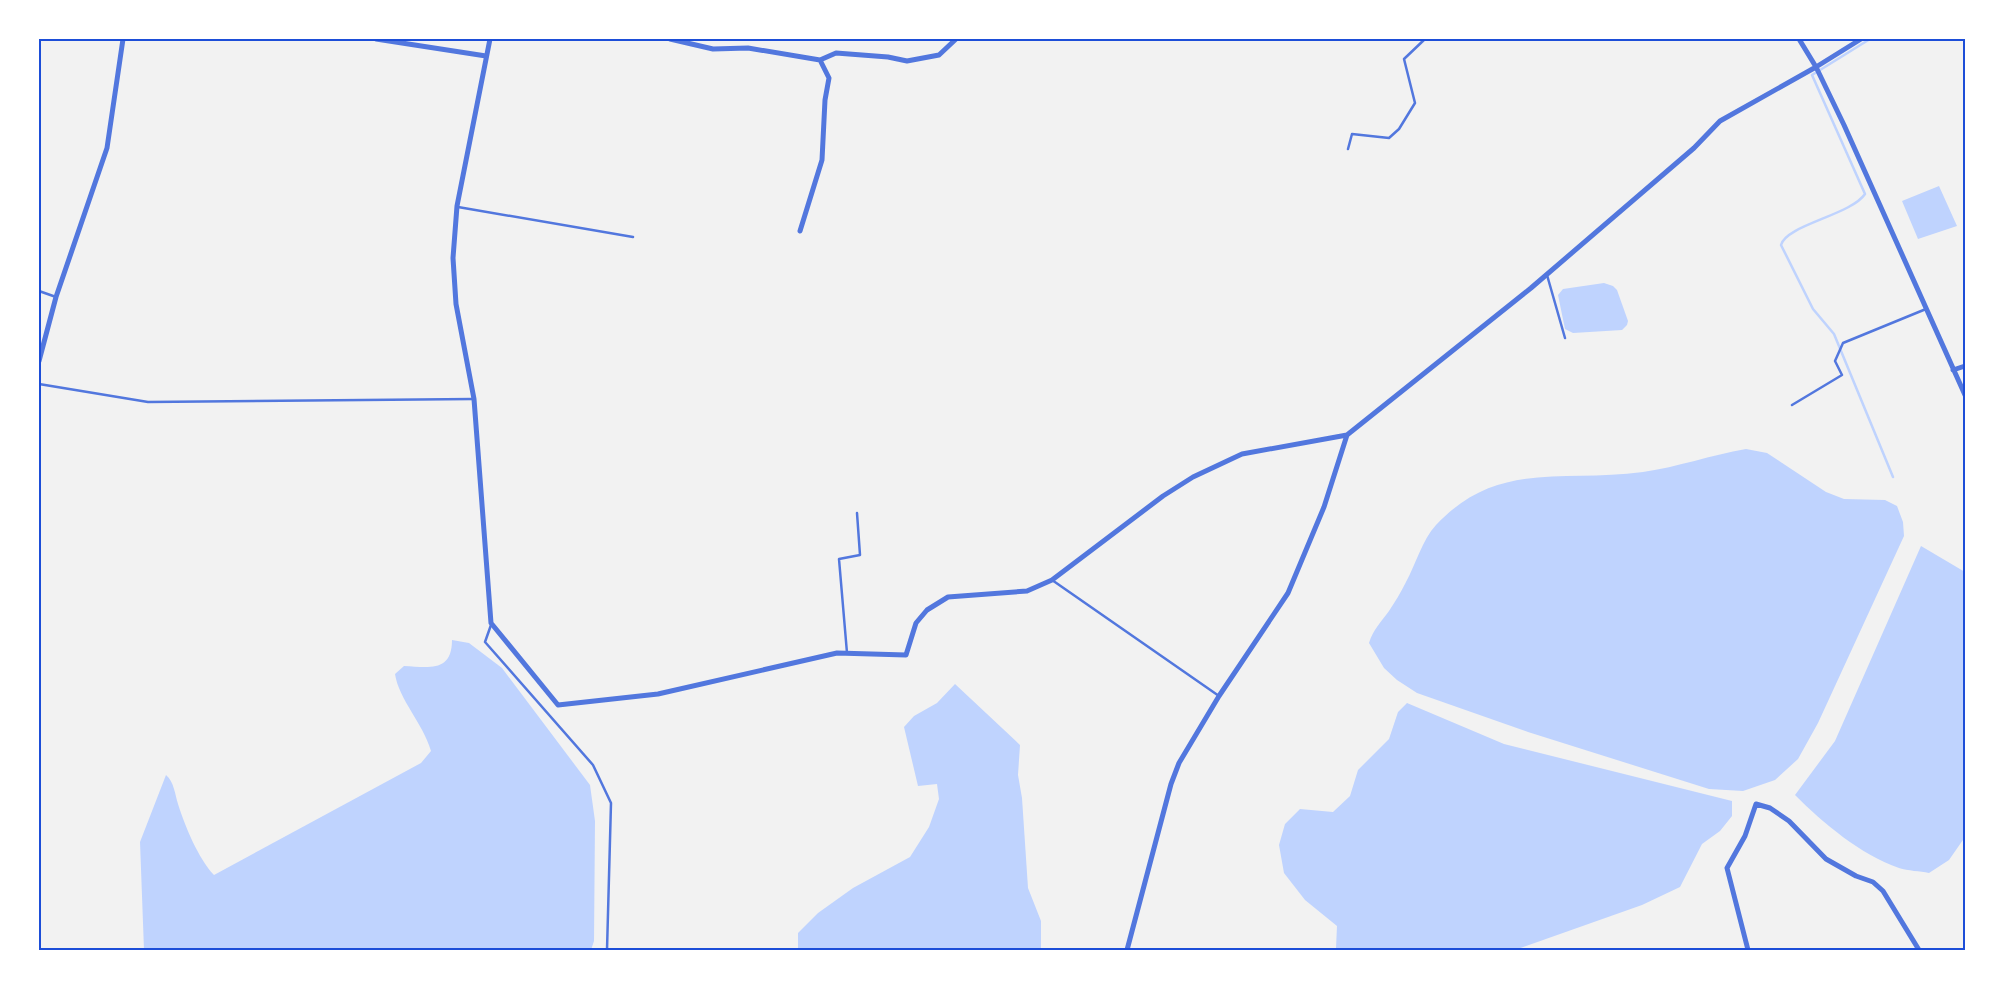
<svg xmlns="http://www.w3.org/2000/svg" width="2004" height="989" font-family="Mulish,sans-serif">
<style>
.water{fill:#bfd3fe}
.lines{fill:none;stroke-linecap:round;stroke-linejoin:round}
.stream{stroke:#bfd3fe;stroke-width:2.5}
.service{stroke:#5277de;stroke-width:2.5}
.minor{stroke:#5277de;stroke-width:5}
.neatline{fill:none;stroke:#1d4ed8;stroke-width:2}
</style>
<rect width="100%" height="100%" fill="#f2f2f2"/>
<path class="water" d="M1939,186L1957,226L1918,239L1902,201Z
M1604,283L1613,286L1617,290L1628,321L1627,325L1622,330L1573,333L1565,329L1558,295L1563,289Z
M1746,449L1767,453L1826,492L1844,499L1885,500L1897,506L1903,522L1904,536L1818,723L1798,759L1775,780L1743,791L1709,789L1528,732L1417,693L1397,680L1384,668L1369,643C1373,630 1381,622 1389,611C1395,602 1401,592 1406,582C1416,564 1422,540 1436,525C1498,459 1564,483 1643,472C1678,467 1711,455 1746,449Z
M1921,546L1965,572V837L1949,860L1929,873C1920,871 1908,871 1899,868C1861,855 1823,823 1795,795L1835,741Z
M452,640L469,643L502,668L590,785L595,821L594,941L591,950H144L140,842L166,775C174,782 175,794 178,804C185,826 198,858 214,875L421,763L431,751C423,723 399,700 395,674L404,666C428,667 452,673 452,640Z
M955,684L1020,745L1018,775L1022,798L1028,888L1041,921V950H798V933L818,913L853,888L910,857L929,827L939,799L937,784L918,786L904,727L914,716L937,703Z
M1407,703L1504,744L1732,801V816L1720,831L1702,844L1680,887L1642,905L1515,950H1344L1336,948L1337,926L1305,900L1284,873L1279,845L1285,824L1300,809L1333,812L1350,796L1358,770L1389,739L1398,712Z"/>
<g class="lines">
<path class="stream" d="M1870,39L1812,75L1865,194C1851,215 1786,225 1781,245L1813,309L1834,334L1893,477"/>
<path class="service" d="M1348,149L1352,134L1389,138L1399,129L1415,103L1404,59L1425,39
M458,207L633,237
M1547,275L1565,338
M39,291L56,297
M39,384L148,402L473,399
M1792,405L1842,375L1835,361L1843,343L1926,309
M1052,580L1219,696
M491,625L485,642L593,765L611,803L607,950
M847,653L839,559L860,555L857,513"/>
<path class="minor" d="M376,39L486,56
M490,39L457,206L453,258L456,304L474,399L491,623L558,705L658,694L837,653L906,655L916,623L927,610L948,597L1027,591L1052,580L1163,496L1193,477L1242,454L1347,435L1531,288L1694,148L1720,121L1816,67L1861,39
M670,39L713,49L748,48L820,60L836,53L888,57L907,61L939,55L956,39
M1799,39L1816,67L1844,125L1965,395
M800,231L822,160L825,100L829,78L820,60
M39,361L56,297L107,148L123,39
M1953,370L1965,366
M1127,950L1171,784L1179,763L1219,696L1288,593L1324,507L1347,435
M1748,950L1727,868L1745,836L1756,804L1770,808L1789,821L1826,859L1856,876L1873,882L1883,891L1919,950"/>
</g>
<rect width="2004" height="989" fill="none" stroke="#ffffff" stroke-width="80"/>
<rect x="40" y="40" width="1924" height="909" class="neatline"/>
</svg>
